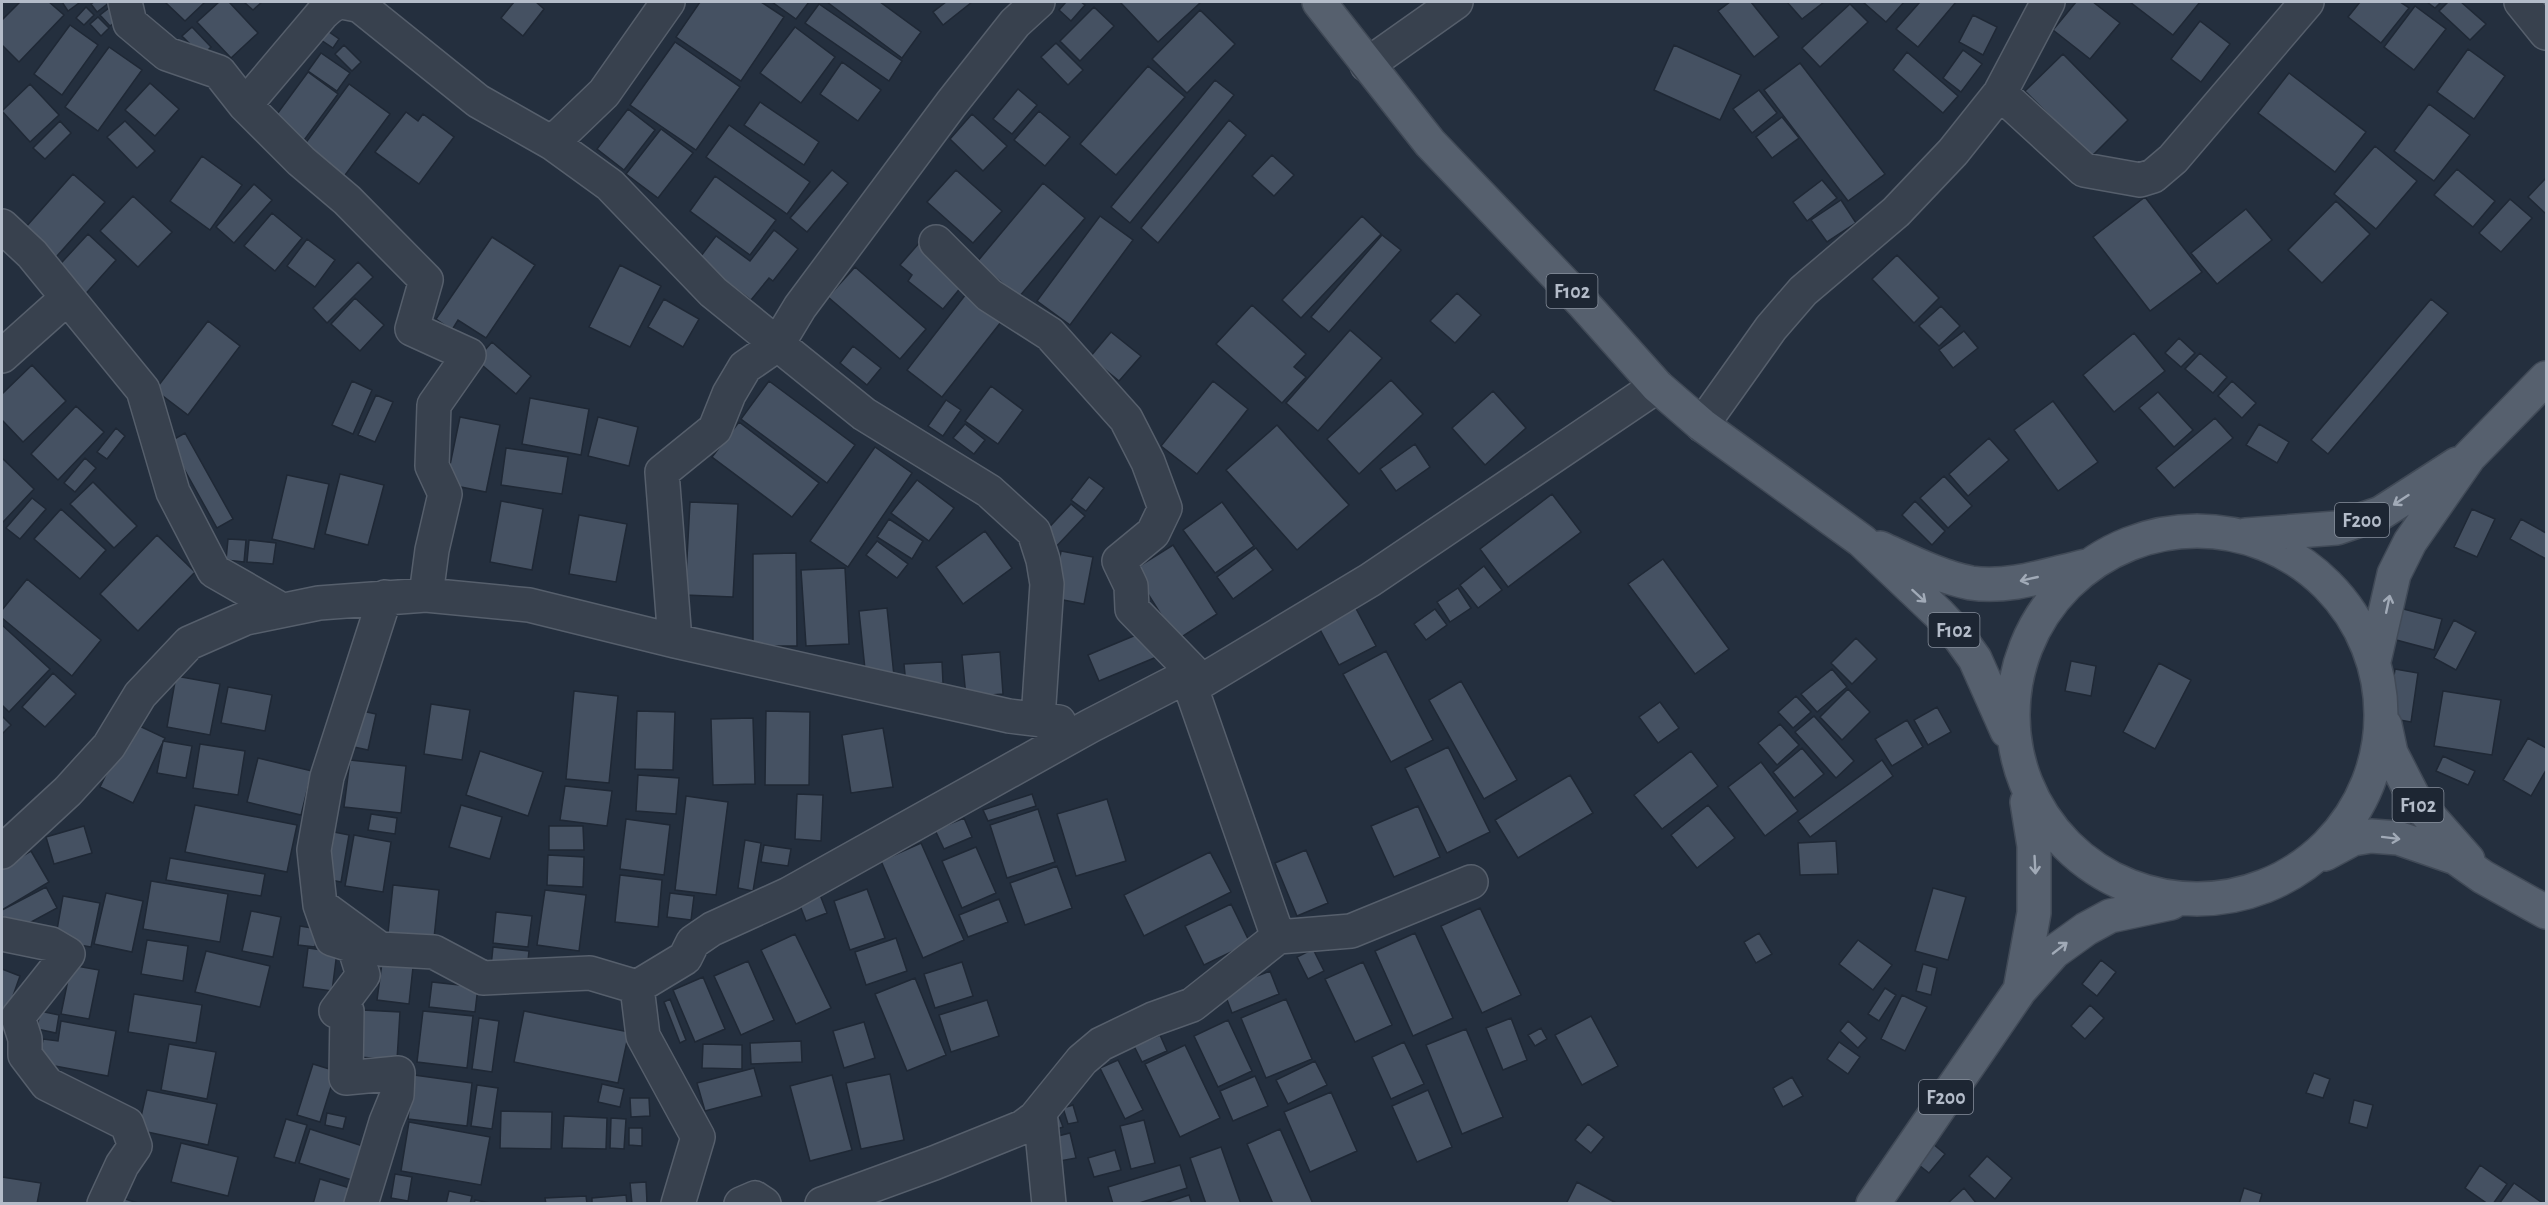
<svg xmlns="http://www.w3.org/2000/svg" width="2548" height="1205" font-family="'Alegreya Sans',sans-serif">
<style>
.building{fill:#455162;stroke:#1f2835;stroke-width:1.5}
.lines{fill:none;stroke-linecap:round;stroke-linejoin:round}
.minor-casing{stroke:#565f6c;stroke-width:36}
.major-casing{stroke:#414a57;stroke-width:36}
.minor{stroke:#38414e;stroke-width:33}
.major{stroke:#56606e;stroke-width:33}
.oneway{stroke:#a1aab7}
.labels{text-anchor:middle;stroke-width:4.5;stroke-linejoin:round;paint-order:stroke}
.shield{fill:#1d2633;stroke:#878f9c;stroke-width:1.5}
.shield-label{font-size:20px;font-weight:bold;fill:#b4bcc9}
</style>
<rect width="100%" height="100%" fill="#242f3e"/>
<path class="building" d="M20,2H49L64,15L19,62L2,45V20Z
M62,2H78L79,3L68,11Z
M94,2H110L97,12L91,4Z
M165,2H205L185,21Z
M219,2H229L258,33L231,58L197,22Z
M244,2H262L253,10Z
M514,2H536L544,9L523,36L501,18Z
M700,2H761L784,17L741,81L676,37Z
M772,2H809L796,19Z
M827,2H880L921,32L902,58Z
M946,2H972L943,25L933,12Z
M1066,2H1081L1085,5L1071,21L1059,10Z
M1120,2H1201L1158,42Z
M1730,2H1751L1779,37L1754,57L1718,11Z
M1787,2H1824L1802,19Z
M1863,2H1904L1886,22Z
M1920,2H1956L1918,47L1896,29Z
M2076,2H2093L2120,23L2090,59L2053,30Z
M2130,2H2200L2173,35Z
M2360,2H2400L2409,8L2381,43L2348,17Z
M2427,2H2441L2435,8Z
M2448,2H2461L2486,24L2470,40L2439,11Z
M819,4L902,61L889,81L805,23Z
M1850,4L1868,22L1820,67L1802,48Z
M2415,6L2446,29L2414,70L2384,47Z
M86,7L94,15L84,25L76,18Z
M1094,7L1114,26L1080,61L1060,41Z
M109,8L119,19L110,26L100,15Z
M1200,10L1235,44L1187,93L1152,59Z
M1973,15L1997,27L1983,55L1959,42Z
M98,17L109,28L101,36L90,24Z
M2200,21L2230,44L2201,82L2171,59Z
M70,25L98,45L62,95L34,74Z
M192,27L211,47L202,56L182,36Z
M322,27L339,39L333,48L315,36Z
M795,27L835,57L801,103L760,73Z
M675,42L740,87L696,150L630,105Z
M1056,43L1083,70L1068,85L1041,57Z
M344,45L361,62L352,71L335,54Z
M1674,45L1741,75L1720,120L1654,90Z
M109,47L142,70L98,131L65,107Z
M2468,49L2505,76L2474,119L2437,92Z
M1963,50L1982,64L1961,92L1943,78Z
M1907,52L1958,96L1943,113L1893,70Z
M321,53L350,73L337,91L308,71Z
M2063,54L2128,120L2091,157L2025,91Z
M842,62L881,90L858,121L820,94Z
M1800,63L1885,174L1848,201L1764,90Z
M1148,66L1185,97L1116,175L1080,144Z
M308,72L338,94L299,147L269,125Z
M2289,73L2366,132L2335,172L2258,113Z
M1215,80L1234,95L1130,223L1111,207Z
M150,83L179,109L155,136L125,110Z
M30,84L59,115L30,142L2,111Z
M349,84L390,114L340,182L299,152Z
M1018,89L1037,105L1012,134L993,119Z
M1759,90L1777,113L1752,133L1733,109Z
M760,102L819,142L804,165L744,125Z
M2429,104L2470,135L2434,181L2394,151Z
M628,109L655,130L624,170L597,149Z
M1039,111L1070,137L1045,166L1014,140Z
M406,112L418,121L423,114L454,137L419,184L375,152Z
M972,114L1007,146L983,171L950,139Z
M1782,117L1799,138L1772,158L1756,137Z
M1229,120L1246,135L1158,243L1141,228Z
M60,121L71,133L45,159L33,148Z
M125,121L155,151L137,168L107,137Z
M729,125L810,182L787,214L706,157Z
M661,129L693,153L658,198L626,174Z
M2375,146L2417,181L2376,229L2334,194Z
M1272,155L1294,175L1274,196L1252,176Z
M202,156L242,185L210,230L170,201Z
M2457,169L2495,201L2473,227L2434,195Z
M832,170L848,183L807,232L790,218Z
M956,170L1002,211L973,243L927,202Z
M73,174L105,202L49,265L17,237Z
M715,176L776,220L750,255L690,211Z
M2546,178V214L2528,197Z
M1822,180L1837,198L1807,221L1793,202Z
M1043,183L1085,218L1019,297L977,262Z
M254,184L272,200L234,243L216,227Z
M133,196L172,232L138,267L100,231Z
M2145,197L2202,272L2150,311L2093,237Z
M2510,199L2532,218L2501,252L2479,233Z
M1841,200L1856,223L1827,242L1811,220Z
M2336,201L2370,234L2322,283L2288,250Z
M2246,209L2272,240L2217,284L2191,253Z
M272,213L302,238L275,271L244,246Z
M1100,216L1133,240L1070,325L1037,301Z
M1362,216L1381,234L1301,318L1282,300Z
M774,230L798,249L773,281L769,278L751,300L698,260L716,236L750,261Z
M88,234L116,260L81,299L52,273Z
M1382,235L1401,250L1329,332L1311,317Z
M492,237L535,265L486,338L458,320L452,330L436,319Z
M307,239L335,260L315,287L287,266Z
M920,242L967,280L943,309L908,281L912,275L900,265Z
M1897,255L1939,298L1914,323L1872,279Z
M358,262L373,277L327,323L313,308Z
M620,265L661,286L630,347L589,327Z
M855,267L926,329L900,359L828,297Z
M1457,293L1481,315L1455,343L1430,321Z
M966,294L1001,322L942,397L907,370Z
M355,298L384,325L360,351L331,324Z
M664,299L699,319L683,347L648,327Z
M2431,299L2448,313L2328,454L2311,440Z
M1252,305L1306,354L1294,367L1306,377L1282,403L1216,344Z
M1941,306L1960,326L1939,346L1919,326Z
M208,321L240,346L188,415L155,390Z
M1350,330L1382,358L1318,431L1286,403Z
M1964,331L1978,348L1953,368L1939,350Z
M1111,332L1141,356L1119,381L1090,357Z
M2134,333L2165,371L2114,412L2083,375Z
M2179,338L2195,353L2181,367L2165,353Z
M492,342L531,376L516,394L476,360Z
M853,346L881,368L867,385L840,363Z
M2200,353L2227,377L2213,393L2185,369Z
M32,365L66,401L23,442L2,420V394Z
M1391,380L1423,414L1359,474L1327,439Z
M352,381L372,390L353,434L332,425Z
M769,381L855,445L827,483L741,419Z
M1213,381L1248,409L1197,474L1161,446Z
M2232,381L2256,403L2242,418L2218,396Z
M991,386L1023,410L998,444L965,421Z
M1493,391L1526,428L1485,465L1452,428Z
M2158,392L2193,430L2174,447L2139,408Z
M376,395L393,402L375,442L358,435Z
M530,398L589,409L581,455L522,444Z
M946,400L961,410L943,436L928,426Z
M2053,401L2098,462L2058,491L2014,430Z
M76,406L104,432L58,480L31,454Z
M460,417L500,425L486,492L446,484Z
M598,417L638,427L629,466L588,456Z
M2215,418L2233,438L2174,488L2156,468Z
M739,422L819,483L792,517L712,457Z
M965,424L985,440L974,454L953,438Z
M2259,424L2289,442L2277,463L2246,445Z
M1277,425L1349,505L1297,550L1226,470Z
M116,428L125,436L107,459L97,452Z
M185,433L233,519L217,528L169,442Z
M1989,438L2009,460L1968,496L1949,474Z
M1415,444L1430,467L1396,491L1380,469Z
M875,447L912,473L848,567L810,541Z
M506,448L568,457L562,494L501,485Z
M2,458L34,489L3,522H2Z
M85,458L96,468L75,492L64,483Z
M340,474L384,485L368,545L325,534Z
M287,475L329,484L314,549L272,539Z
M1944,476L1972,506L1948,528L1920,498Z
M1089,477L1104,488L1086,511L1071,500Z
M917,480L954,508L929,541L891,513Z
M93,482L137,526L114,548L70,504Z
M1552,494L1581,532L1508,587L1480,549Z
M32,498L46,509L20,539L6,528Z
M501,501L543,509L532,570L490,562Z
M1915,501L1945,531L1932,545L1902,515Z
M690,502L738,504L733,597L685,595Z
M1222,502L1254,546L1215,573L1183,530Z
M1071,504L1085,516L1053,550L1040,537Z
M61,509L106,550L80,579L34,539Z
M2472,509L2495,519L2477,557L2454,547Z
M579,515L627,524L616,582L569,574Z
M889,519L923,541L912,559L877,537Z
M2521,519L2546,533V559L2510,539Z
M985,531L1012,568L963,604L936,567Z
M157,535L195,572L138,631L100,594Z
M228,539L246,540L244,562L226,560Z
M249,540L276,543L273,564L247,562Z
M877,541L908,564L897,578L866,555Z
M1173,545L1217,614L1177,640L1133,570Z
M1256,548L1273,570L1233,599L1217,577Z
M1061,551L1093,557L1084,604L1053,598Z
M796,553L797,646H753V554Z
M1663,559L1729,649L1695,674L1628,584Z
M1484,566L1502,590L1478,608L1460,585Z
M845,568L849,644L806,646L801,570Z
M27,579L101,640L72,676L2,618V610Z
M1458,588L1471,608L1450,622L1437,602Z
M1353,603L1376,646L1339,665L1316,622Z
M2392,606L2442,619L2434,650L2385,637Z
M887,608L894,676L866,679L859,611Z
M1435,609L1447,625L1426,640L1414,624Z
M2454,620L2476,632L2456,670L2434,658Z
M2,625L50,669L9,712L2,705Z
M1148,630L1159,656L1099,681L1088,655Z
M1856,638L1877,659L1852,684L1831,663Z
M1386,651L1433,740L1391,762L1343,674Z
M1000,652L1003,694L966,697L962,655Z
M2071,661L2096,666L2091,696L2065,691Z
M942,662L943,683L906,685L904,664Z
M2159,663L2191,680L2155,749L2123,732Z
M1832,669L1847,687L1817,712L1801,694Z
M2395,669L2418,673L2411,722L2388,718Z
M53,673L76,694L45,727L22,707Z
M176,676L220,684L210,735L167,727Z
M1461,681L1517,780L1484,799L1429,700Z
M228,687L272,695L265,731L221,723Z
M1848,689L1870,712L1842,740L1820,717Z
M574,691L618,696L609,783L566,779Z
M2443,691L2501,700L2492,755L2434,746Z
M1796,696L1811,712L1793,728L1778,712Z
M1660,702L1679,728L1658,743L1639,717Z
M431,704L470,710L462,760L424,754Z
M1937,707L1951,732L1928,745L1914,720Z
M362,711L376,714L368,750L354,747Z
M637,711L675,712L673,770L635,769Z
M766,711L810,712L809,785H765Z
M2,716L11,725L2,734Z
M1814,716L1854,761L1836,778L1795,732Z
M753,718L755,784L713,785L711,719Z
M1907,720L1923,747L1892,766L1875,739Z
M131,722L165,738L133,803L100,787Z
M1780,724L1799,745L1777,765L1758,743Z
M883,728L893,787L851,793L842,735Z
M2528,738L2546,748V770L2531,796L2503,780Z
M163,741L192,746L186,778L157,773Z
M200,744L245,751L238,795L193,788Z
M1448,747L1490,832L1447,853L1405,768Z
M1802,748L1824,774L1794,798L1773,772Z
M480,751L543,772L528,816L466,795Z
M1691,751L1718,786L1662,829L1634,795Z
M2443,756L2475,771L2468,785L2436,771Z
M258,758L312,771L301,815L247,802Z
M350,760L406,766L401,813L344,807Z
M1882,760L1893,776L1810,837L1798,821Z
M1761,762L1798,811L1765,836L1728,787Z
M638,775L679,778L676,814L636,811Z
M1570,775L1593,813L1518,858L1495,820Z
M565,786L612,791L607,826L560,820Z
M797,794L823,795L821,841L795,839Z
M1032,794L1036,806L988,821L983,810Z
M686,796L728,802L716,895L675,890Z
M1107,799L1126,861L1076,876L1057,814Z
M195,805L297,825L287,872L185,852Z
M461,805L502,817L490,859L449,847Z
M1708,805L1735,838L1697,868L1671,835Z
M1418,806L1440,857L1394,877L1371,826Z
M1038,809L1055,862L1007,878L990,825Z
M371,814L397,818L395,834L368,830Z
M964,818L972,837L944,849L935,830Z
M626,819L670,825L664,875L620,869Z
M84,826L92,853L54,864L46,837Z
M549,826H583L584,850H549Z
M334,832L349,835L341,882L326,879Z
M354,835L391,842L383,892L345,886Z
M745,840L761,843L753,891L738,888Z
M1836,841L1838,874L1800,875L1798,843Z
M921,843L964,940L923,958L881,861Z
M764,845L791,849L788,866L761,862Z
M976,847L996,893L962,908L942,861Z
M1306,850L1328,903L1297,916L1275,863Z
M31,851L49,882L2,910V868Z
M1210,852L1231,892L1144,936L1124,895Z
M548,855L584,857L583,887L547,885Z
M170,858L265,874L261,896L166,880Z
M1057,866L1072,908L1025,925L1010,883Z
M620,875L662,880L658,927L615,922Z
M151,881L228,894L220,942L143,929Z
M393,885L439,890L434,938L388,933Z
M46,887L57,908L11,933L2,915V910Z
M817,887L827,913L806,921L796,895Z
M1933,888L1966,897L1948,960L1915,951Z
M867,889L885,938L850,950L834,901Z
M545,890L586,895L579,951L537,945Z
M106,893L143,901L132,952L94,944Z
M670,893L694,896L691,920L667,917Z
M63,896L100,903L91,947L55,941Z
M999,899L1008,922L968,937L959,915Z
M1231,904L1250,943L1204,965L1185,926Z
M1480,908L1521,995L1482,1013L1441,926Z
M251,911L281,917L273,957L242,951Z
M496,912L532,916L528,947L493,943Z
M300,926L318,929L315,947L298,945Z
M1415,933L1453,1018L1413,1036L1375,951Z
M1759,933L1772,954L1756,963L1744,942Z
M795,934L831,1008L796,1024L761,950Z
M896,938L907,971L866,985L855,952Z
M147,940L188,946L183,981L141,974Z
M1858,940L1892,965L1873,990L1839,964Z
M493,947L529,951L527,970L491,967Z
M308,948L337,952L332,991L303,987Z
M1313,949L1324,971L1308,979L1297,957Z
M206,951L270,966L260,1007L195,992Z
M383,955L414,958L409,1004L377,1000Z
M2101,960L2116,972L2097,996L2082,984Z
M748,961L774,1020L741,1035L714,976Z
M962,962L973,996L935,1008L924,974Z
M1363,962L1392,1025L1355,1042L1325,979Z
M1923,964L1937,968L1931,995L1916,991Z
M71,965L99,970L89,1019L61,1014Z
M2,969L20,976L2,1027Z
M1270,971L1279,994L1232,1013L1223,989Z
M703,977L725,1029L695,1042L673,990Z
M915,978L946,1055L907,1071L875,994Z
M432,982L478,987L475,1012L429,1007Z
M1885,988L1896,995L1879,1021L1868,1014Z
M134,994L202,1005L196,1043L128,1032Z
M1902,995L1927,1007L1905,1051L1881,1039Z
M670,999L686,1040L680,1043L664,1002Z
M1286,999L1312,1059L1266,1078L1241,1018Z
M987,1000L999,1036L951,1052L939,1015Z
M2090,1005L2104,1018L2085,1039L2071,1026Z
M362,1010L400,1012L397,1060L359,1057Z
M40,1011L59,1015L56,1033L37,1029Z
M423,1011L473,1016L467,1068L417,1062Z
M524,1011L629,1032L618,1083L514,1062Z
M1591,1016L1618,1066L1582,1085L1555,1035Z
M479,1018L499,1021L492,1072L472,1069Z
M1511,1018L1527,1060L1503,1070L1486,1028Z
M1228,1020L1252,1071L1218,1087L1194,1036Z
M61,1021L116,1031L108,1076L39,1063L43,1039L58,1041Z
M1848,1021L1867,1038L1858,1048L1840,1031Z
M864,1022L875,1058L844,1068L833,1031Z
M1541,1028L1547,1039L1535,1046L1528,1035Z
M1466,1029L1503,1117L1462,1134L1426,1045Z
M1160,1035L1167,1051L1142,1062L1134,1046Z
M801,1041L802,1062L751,1064L750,1043Z
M1404,1042L1424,1084L1391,1099L1372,1057Z
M1839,1042L1860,1057L1848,1074L1827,1059Z
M169,1044L216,1052L207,1099L161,1090Z
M703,1044L742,1045V1069L702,1068Z
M1185,1045L1220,1118L1180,1137L1145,1064Z
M1118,1060L1143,1110L1125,1119L1100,1068Z
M1315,1061L1327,1085L1288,1104L1276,1080Z
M313,1064L336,1071L320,1122L297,1115Z
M754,1068L762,1096L705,1111L697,1083Z
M2314,1073L2330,1079L2323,1098L2306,1093Z
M890,1074L904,1140L861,1149L846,1083Z
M414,1075L472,1083L467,1126L408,1119Z
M832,1075L852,1150L810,1161L790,1086Z
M1255,1076L1268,1106L1233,1121L1220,1091Z
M1792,1077L1803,1096L1783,1107L1773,1088Z
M602,1084L624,1089L620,1107L598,1102Z
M477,1085L498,1088L492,1129L471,1126Z
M147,1090L217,1104L208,1145L138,1130Z
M1428,1090L1452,1147L1417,1162L1392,1106Z
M1331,1092L1357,1151L1310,1172L1284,1112Z
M630,1098H649L650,1116L631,1117Z
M2354,1100L2373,1105L2367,1128L2349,1123Z
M1073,1105L1078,1122L1068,1124L1063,1108Z
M501,1111L552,1112L551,1149L500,1148Z
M1057,1111L1063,1127L1051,1131Z
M327,1113L346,1117L343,1129L325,1125Z
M564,1116L607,1118L606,1149L562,1148Z
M611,1118L626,1119L624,1149L610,1148Z
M286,1119L307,1125L295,1163L274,1157Z
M1144,1120L1155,1163L1131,1169L1120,1126Z
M409,1122L490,1137L481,1185L401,1171Z
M1588,1124L1604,1137L1591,1153L1575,1140Z
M629,1128H642V1146L629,1145Z
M310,1129L372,1149L361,1183L299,1163Z
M1280,1129L1313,1204H1273L1247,1144Z
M1070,1133L1076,1158L1060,1161L1054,1137Z
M1926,1138L1945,1154L1929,1173L1910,1158Z
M181,1143L238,1157L228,1196L171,1182Z
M1221,1147L1241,1204H1206L1190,1158Z
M1115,1150L1121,1170L1094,1177L1088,1158Z
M1987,1156L2012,1178L1995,1199L1969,1176Z
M1180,1165L1187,1188L1136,1204H1113L1108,1187Z
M2480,1165L2507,1184L2493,1204H2488L2465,1188Z
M395,1174L412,1177L408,1201L391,1198Z
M2,1177L41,1183L37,1204H2Z
M320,1179L350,1188L346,1204H313Z
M646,1182L647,1203L632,1204L630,1183Z
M1577,1182L1618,1204H1566Z
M2514,1183L2544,1204H2499Z
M1964,1188L1977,1204H1947Z
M2244,1188L2262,1194L2259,1204H2239Z
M449,1191L472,1196L470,1204H446Z
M626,1195L627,1204H592V1198Z
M1189,1195L1192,1204H1162Z
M586,1196L587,1204H546L545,1198Z
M122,1198L141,1204H120Z
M475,1200L495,1204H474Z"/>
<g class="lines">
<defs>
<path id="minor" d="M125,2L130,23L167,54L219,72L245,105L301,161L347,200L426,280L412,329L469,355L434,405L432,466L445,494L432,550L426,595
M2521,2L2546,33
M1367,65L1456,2
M2000,93L2084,170L2140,180L2153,176L2173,159L2307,2
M245,105L322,14C337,0 340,1 360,6L478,101L552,143L610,185L713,292L864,414L989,491L1034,532L1043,560L1047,584L1038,719
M552,143L604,93L668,2
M2,226L32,254L143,390L173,492L214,571L282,610
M936,242L989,295L1050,334L1126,419L1148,462L1165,508L1153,533L1119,561L1131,586L1132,609L1202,681
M2,356L67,298
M1702,425L1771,328L1803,291L1896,212L1953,152L2000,93L2048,2
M675,641L662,472L715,429L729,394L745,367L777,345L800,307L951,104L1015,23L1038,2
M1187,676L1278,937
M2,852L68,791L109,746L140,695L189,643L246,618L319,603L426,595L529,605L675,641L888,689L1009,716L1059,722
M320,905L380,949L434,952L483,978L590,973L637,987L685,958L693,942L712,929L789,894L1090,726L1187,676L1202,681L1370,580L1657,386
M2,934L51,944L68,954L18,1017L25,1039V1055L47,1084L127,1124L135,1146L122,1165L104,1204
M637,987L643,1036L698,1137L678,1204
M1040,1112L1049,1204
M361,1204L386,1122L397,1095L398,1073L346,1078L347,1011H336L363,975L354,946L332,939L320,905L314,850L327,777L385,597
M741,1204L755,1198L764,1204
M822,1204L934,1163L1023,1127L1035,1118L1082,1060L1101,1044L1153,1019L1192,1005L1278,937L1351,931L1471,882"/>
<path id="major" d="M1319,2L1430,143L1582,302L1657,386L1702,425L1862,541L1939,614L1955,631L1975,659L2007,731
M2013 715a184 184 0 1 1 368 0a184 184 0 1 1-368 0Z
M2246,535L2337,528L2381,513L2457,464
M1880,548C1909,561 1940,577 1971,583C2009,589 2050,574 2086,566
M2374,661L2394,574L2410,542L2469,457L2546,378
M2385,725L2391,753L2415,800L2468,860
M2325,854L2353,839L2371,836L2398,838L2456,858L2483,877L2546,912
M2020,990L2034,913V846L2027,802
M1873,1204L2020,990L2054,952L2086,929L2110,916L2171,903"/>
</defs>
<use href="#minor" class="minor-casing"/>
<use href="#major" class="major-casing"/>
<use href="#minor" class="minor"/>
<use href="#major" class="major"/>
</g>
<defs><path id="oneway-shaft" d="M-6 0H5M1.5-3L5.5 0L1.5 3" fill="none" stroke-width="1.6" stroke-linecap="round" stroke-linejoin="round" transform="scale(1.5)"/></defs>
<g class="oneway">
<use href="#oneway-shaft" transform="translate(2401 500) rotate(147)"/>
<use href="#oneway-shaft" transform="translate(2029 579) rotate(167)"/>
<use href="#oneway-shaft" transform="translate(1919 596) rotate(42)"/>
<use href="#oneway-shaft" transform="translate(2388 604) rotate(-78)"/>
<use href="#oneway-shaft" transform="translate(2391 838) rotate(7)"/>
<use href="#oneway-shaft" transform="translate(2035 865) rotate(87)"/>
<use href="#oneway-shaft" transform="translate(2060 948) rotate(-38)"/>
</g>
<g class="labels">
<g class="shield">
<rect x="1546.5" y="274" width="51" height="34" rx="4.5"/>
<rect x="2335" y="503" width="54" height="34" rx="4.5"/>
<rect x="1928.5" y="613" width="51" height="34" rx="4.5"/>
<rect x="2392.5" y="788" width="51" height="34" rx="4.5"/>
<rect x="1919" y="1080" width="54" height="34" rx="4.5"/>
</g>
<g class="shield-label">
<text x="1572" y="298">F102</text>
<text x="2362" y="527">F200</text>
<text x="1954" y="637">F102</text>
<text x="2418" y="812">F102</text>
<text x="1946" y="1104">F200</text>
</g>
</g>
<rect width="2548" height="1205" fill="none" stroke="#b4bcc9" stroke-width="6"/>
</svg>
